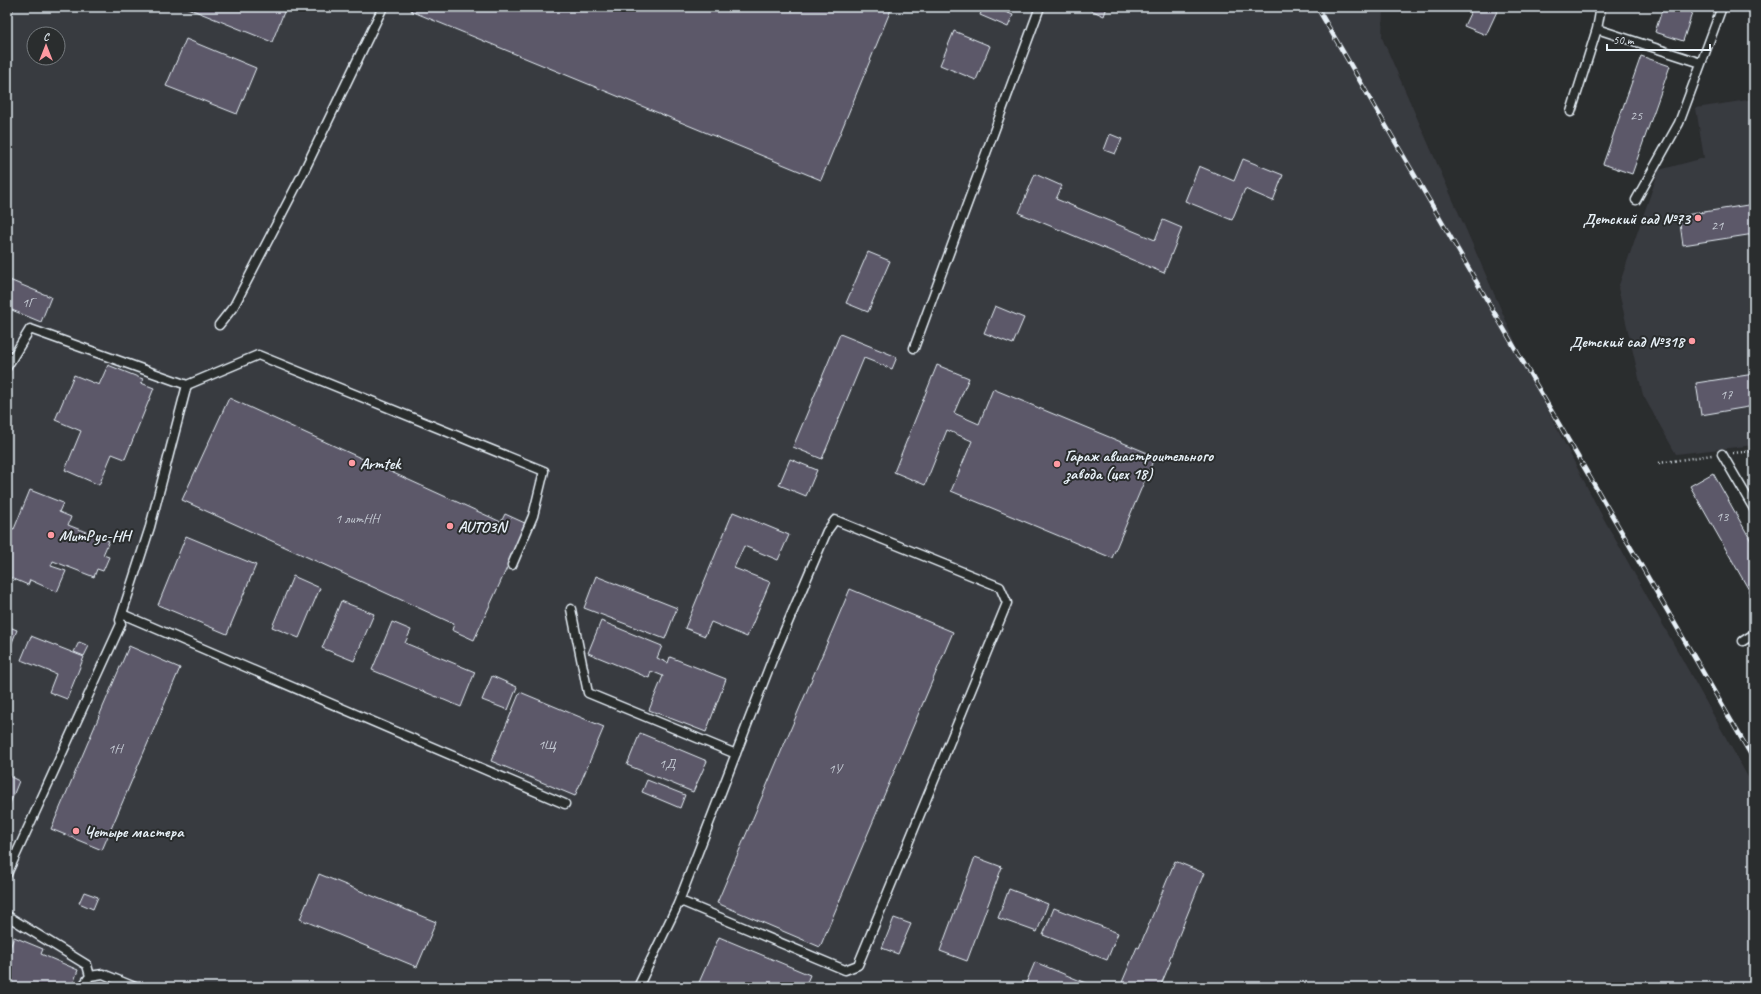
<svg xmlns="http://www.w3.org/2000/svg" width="1761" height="994" font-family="Caveat,sans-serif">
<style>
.built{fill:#393a40;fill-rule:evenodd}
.building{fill:#5c5869;stroke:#e8f1f8}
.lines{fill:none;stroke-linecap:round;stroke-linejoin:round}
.lane-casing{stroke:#e8f1f8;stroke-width:11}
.path{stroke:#e8f1f8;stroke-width:2.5;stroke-dasharray:1 3;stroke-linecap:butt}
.lane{stroke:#2a2d2e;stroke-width:8}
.rail-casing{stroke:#e8f1f8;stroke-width:4.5}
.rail{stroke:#2a2d2e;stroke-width:3;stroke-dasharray:9;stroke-linecap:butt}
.poi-dot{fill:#ff9aa2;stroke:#2a2d2e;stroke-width:1.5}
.labels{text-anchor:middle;stroke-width:4;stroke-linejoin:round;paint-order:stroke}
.number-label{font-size:14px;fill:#c5cbd4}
.poi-label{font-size:16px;font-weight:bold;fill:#e8f1f8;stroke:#2a2d2e;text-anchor:start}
</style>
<rect width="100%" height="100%" fill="#2a2d2e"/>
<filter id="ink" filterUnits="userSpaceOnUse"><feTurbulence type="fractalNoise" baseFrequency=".025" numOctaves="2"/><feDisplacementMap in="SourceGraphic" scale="8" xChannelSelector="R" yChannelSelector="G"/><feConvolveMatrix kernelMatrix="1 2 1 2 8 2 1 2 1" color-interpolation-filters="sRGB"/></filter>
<g filter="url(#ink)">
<path class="built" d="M7,7H1383L1382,38L1531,378L1600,512L1754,788V987H7ZM34,34H58V58H34Z
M1754,99V445L1676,454L1643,395L1618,288L1659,170L1704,158L1696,108Z"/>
<path class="building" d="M7,7H14L7,25Z
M185,7H286L272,42Z
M413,7H892L821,180L411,11Z
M983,7H994L1013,15L1008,27L980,15Z
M1084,7H1107L1104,16Z
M1473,7H1499L1486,35L1464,26Z
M1663,7H1694L1683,41L1655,32Z
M954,31L990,46L976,80L940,65Z
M186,39L256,68L237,114L166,86Z
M1641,56L1670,66L1632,174L1603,164Z
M1110,134L1122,139L1115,154L1104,150Z
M1243,159L1283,175L1273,201L1245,189L1232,220L1185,201L1199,166L1234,181Z
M1035,174L1062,186L1056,199L1155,240L1163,220L1182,228L1164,273L1019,213Z
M1754,204V234L1683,245L1679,216Z
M868,252L890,261L868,312L846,303Z
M7,279L51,297L41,322L7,308Z
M995,306L1024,318L1013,344L984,333Z
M840,334L897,357L892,369L864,358L822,459L793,447Z
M108,365L143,379L141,383L154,388L125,459L112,454L99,485L65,470L81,431L55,420L74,375L99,385Z
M937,365L969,378L954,413L979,424L993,389L1155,456L1112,558L951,491L972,441L947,430L925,485L894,472Z
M1754,374V406L1701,415L1696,383Z
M229,398L501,522L505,514L527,524L474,640L452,630L454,624L182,500Z
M790,459L817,470L806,496L779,485Z
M1713,473L1754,546V599L1690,486Z
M30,490L63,503L59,512L71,517L68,525L109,541L103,555L109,557L103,571L97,569L94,577L53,561L51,566L66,571L57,592L30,580L28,585L7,576V530L8,527L14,529Z
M733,512L789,535L778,560L744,546L734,568L770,582L747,637L711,622L705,636L685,628Z
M186,536L256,565L227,634L158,605Z
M293,576L320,588L299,638L272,627Z
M596,576L677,608L665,639L584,608Z
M850,589L953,632L820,947L717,903Z
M341,601L374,614L354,661L322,648Z
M601,621L662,646L657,658L668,663L670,657L726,679L706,732L649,710L663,676L651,671L649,678L588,653Z
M392,622L411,630L405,643L475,672L461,707L372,670Z
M7,626L17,630L9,650L7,649Z
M31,636L84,657L67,699L49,692L56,674L21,660Z
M79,642L89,646L84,656L74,652Z
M129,646L180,668L102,850L51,829Z
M492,676L517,687L508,710L482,700Z
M520,692L604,727L575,796L491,761Z
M640,733L707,761L693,792L627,765Z
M7,775L19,781L7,811Z
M647,780L685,795L680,808L642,792Z
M975,857L1002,867L967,961L940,951Z
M1175,861L1204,873L1169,960L1171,961L1160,987H1120L1137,947L1139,948Z
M319,874L436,922L417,967L300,919Z
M1009,889L1048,904L1037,932L998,918Z
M84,892L98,897L93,909L79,903Z
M1054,908L1118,933L1107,960L1043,935Z
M894,918L911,924L898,954L882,948Z
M14,937L43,949L41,954L78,970L72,987H7V956Z
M719,937L810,975L805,987H697Z
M1035,962L1095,987H1035L1026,983Z"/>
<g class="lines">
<defs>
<path id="lane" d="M1597,29L1701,63
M1571,112L1597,29L1601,7
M1636,200L1679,123L1722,7
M219,325L234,306L303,173L383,7
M914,348L1040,7
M7,367L30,329L187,385L150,527L120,620L121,624L7,874
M187,385L258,355L544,471L533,516L512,565
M1722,454L1754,509
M571,609L588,693L736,754
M122,614L565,804
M1743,641L1754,634
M9,917L87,965L90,976
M82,987L90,976L103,974L135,987
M638,987L678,904L772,660L827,531L835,520L1000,587L1007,603L858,965L845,970L683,902L678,904"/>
</defs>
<use href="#lane" class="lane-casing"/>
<path class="path" d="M1733,453L1754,451
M1659,463L1712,455"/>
<use href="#lane" class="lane"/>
<defs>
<path id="rail" d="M1317,7L1754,760"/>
</defs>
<use href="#rail" class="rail-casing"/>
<use href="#rail" class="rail"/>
</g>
</g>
<g class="poi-dot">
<circle cx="1698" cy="218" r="4"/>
<circle cx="1692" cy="341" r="4"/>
<circle cx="352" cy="463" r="4"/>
<circle cx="1057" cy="464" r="4"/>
<circle cx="450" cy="526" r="4"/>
<circle cx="51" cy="535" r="4"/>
<circle cx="76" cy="831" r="4"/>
</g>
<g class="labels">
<g class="number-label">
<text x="1636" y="120">25</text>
<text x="1717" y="230">21</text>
<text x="28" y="307">1Г</text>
<text x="1726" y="399">17</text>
<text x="1722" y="521">13</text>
<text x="357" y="523">1 литНН</text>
<text x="547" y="749">1Щ</text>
<text x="115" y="753">1Н</text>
<text x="667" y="768">1Д</text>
<text x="835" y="773">1У</text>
</g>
<g class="poi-label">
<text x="1690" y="224" text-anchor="end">Детский сад №73</text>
<text x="1684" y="347" text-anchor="end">Детский сад №318</text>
<text x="1065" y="461">Гараж авиастроительного<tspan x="1065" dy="18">завода (цех 18)</tspan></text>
<text x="360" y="469">Armtek</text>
<text x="458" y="532">AUTO3N</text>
<text x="59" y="541">МитРус-НН</text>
<text x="84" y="837">Четыре мастера</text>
</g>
</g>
<rect width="1761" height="994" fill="none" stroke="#2a2d2e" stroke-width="24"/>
<rect x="12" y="12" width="1737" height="970" fill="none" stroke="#e8f1f8" stroke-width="1.5" filter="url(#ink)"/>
<g transform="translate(46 46)"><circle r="19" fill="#2a2d2e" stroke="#767b7f"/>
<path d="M0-3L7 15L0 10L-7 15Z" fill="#ff9aa2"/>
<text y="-6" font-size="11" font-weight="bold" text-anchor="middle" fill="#e8f1f8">С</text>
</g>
<path d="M1607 44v6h103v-6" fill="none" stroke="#e8f1f8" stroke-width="2"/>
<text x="1613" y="44" font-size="12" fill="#e8f1f8" stroke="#2a2d2e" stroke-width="3" paint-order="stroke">50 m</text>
</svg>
